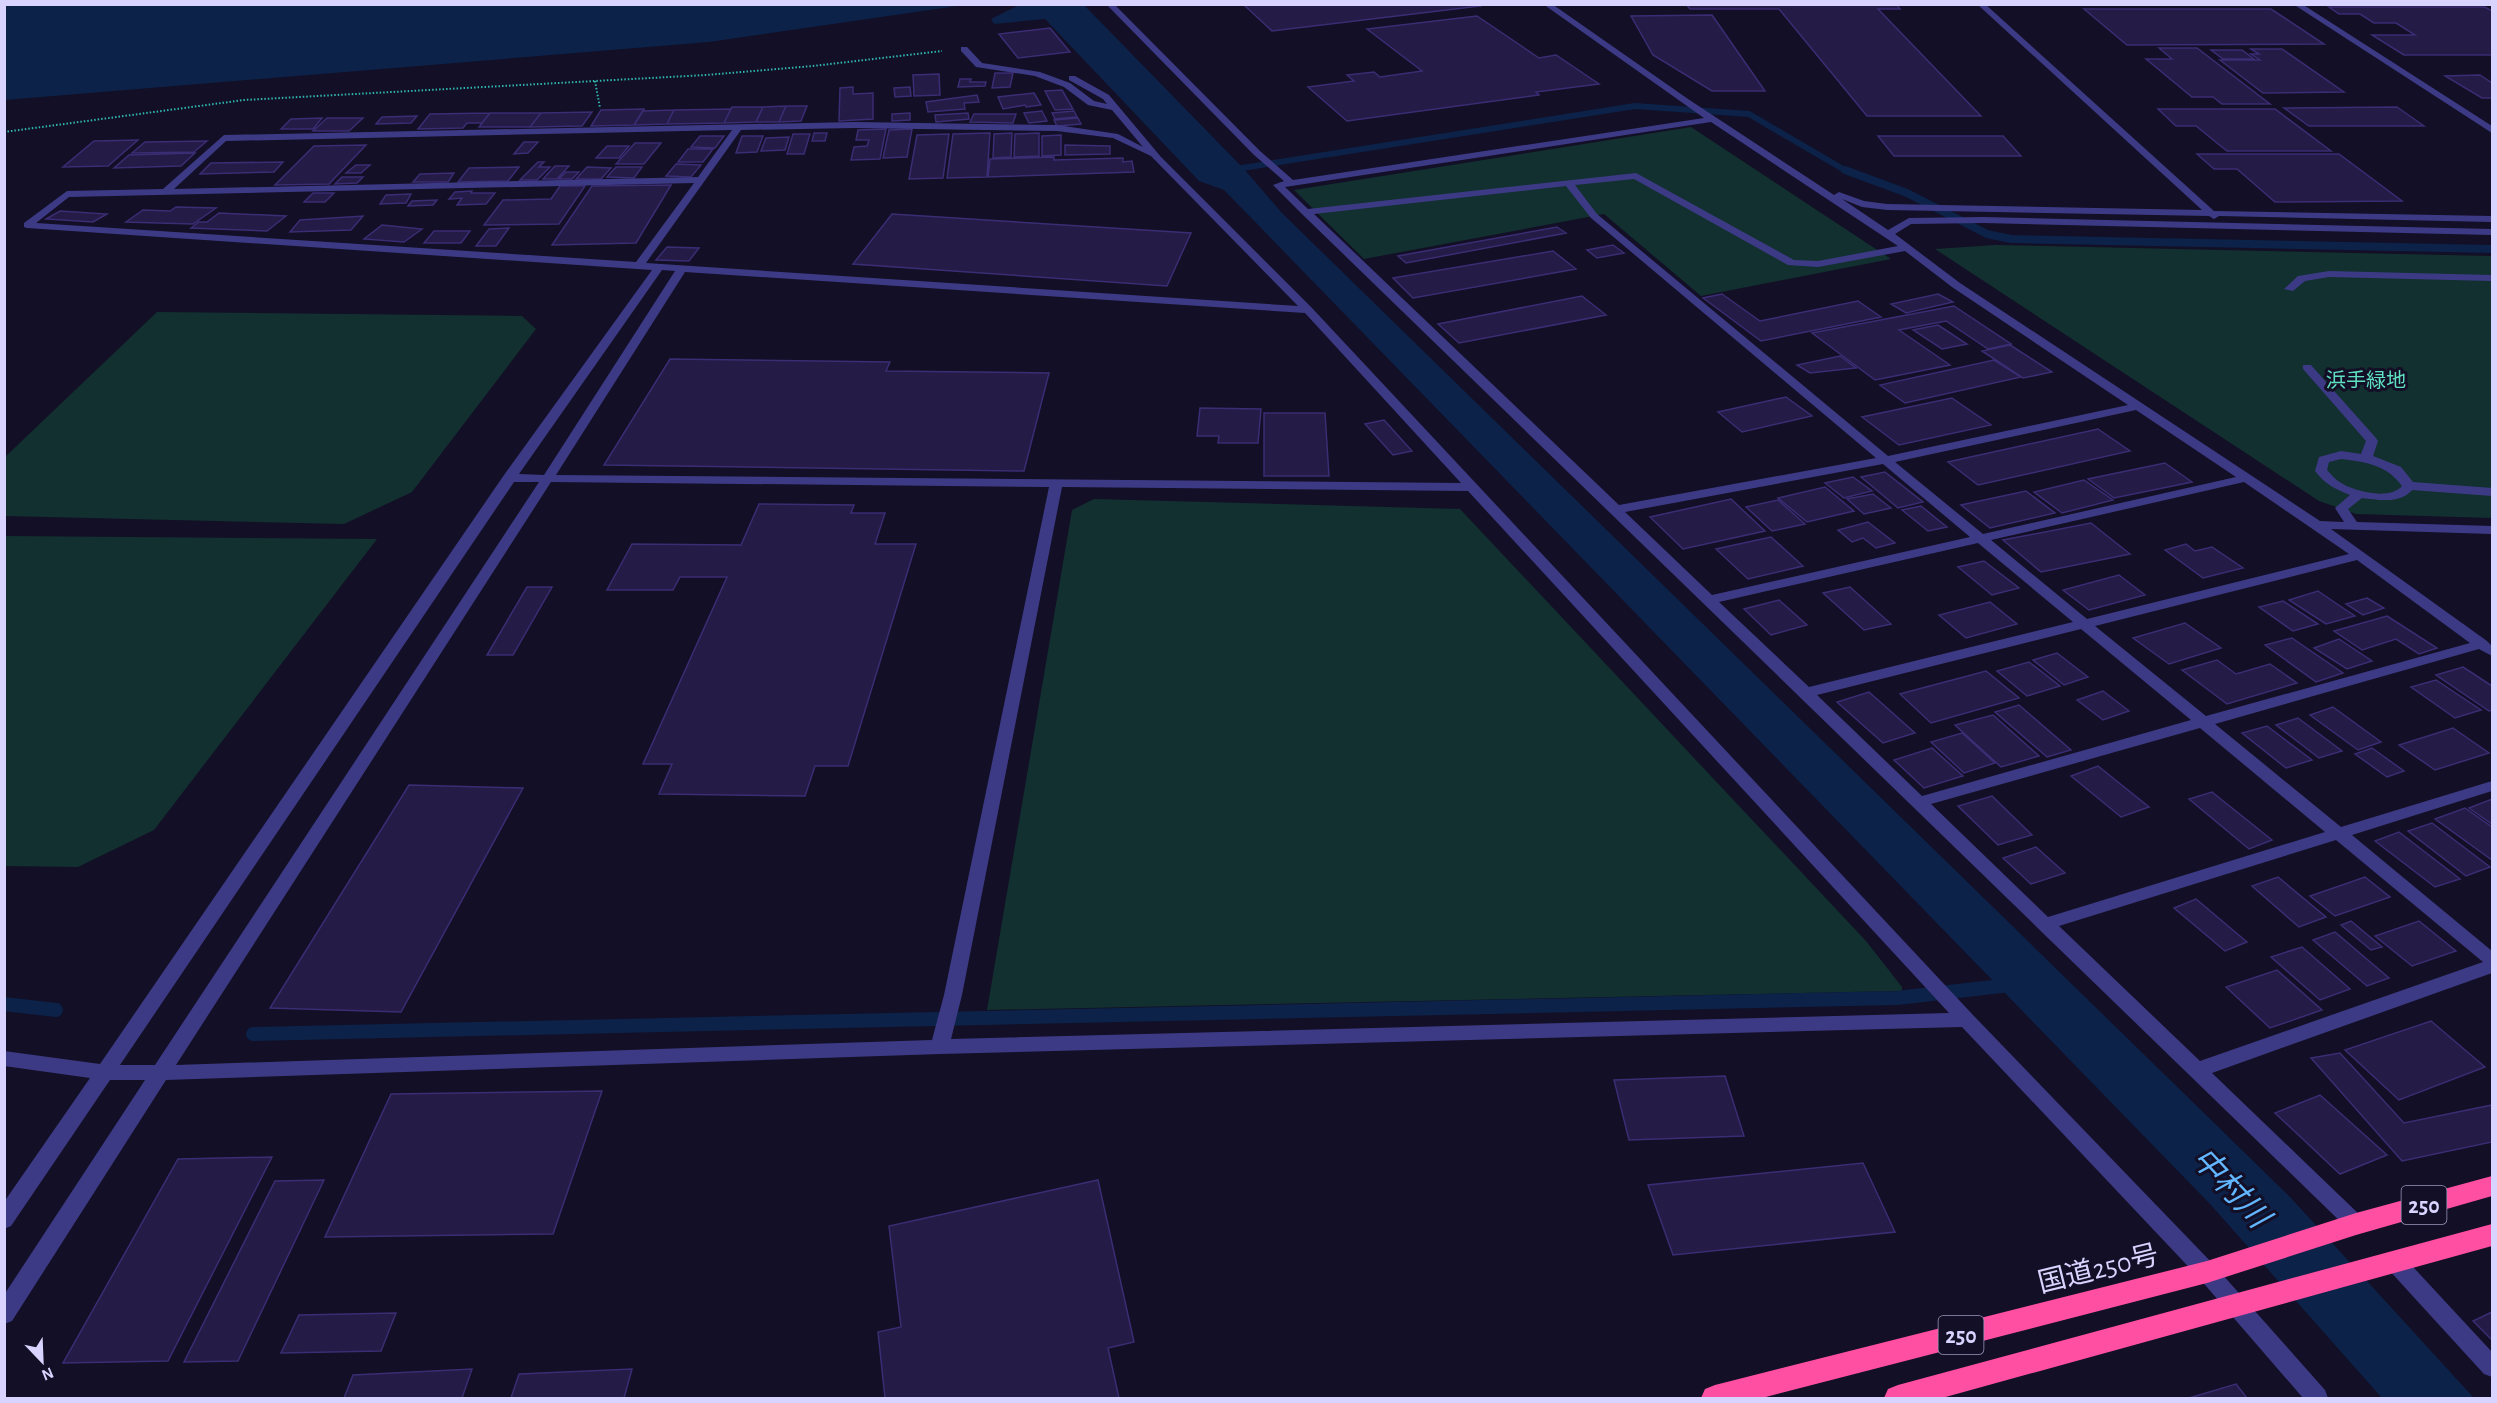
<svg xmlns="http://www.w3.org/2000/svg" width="2497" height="1403" font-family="'Alegreya Sans','Noto Sans JP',sans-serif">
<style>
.green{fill:#12302f}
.water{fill:#0c2248}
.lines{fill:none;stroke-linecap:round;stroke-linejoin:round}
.stream-far3{stroke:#0c2248;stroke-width:6}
.stream-far2{stroke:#0c2248;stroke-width:8}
.stream-far1{stroke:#0c2248;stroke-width:11}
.stream{stroke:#0c2248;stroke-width:14}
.building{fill:#241b47;stroke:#3b2d73;stroke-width:1.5}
.path{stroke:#2fb8b0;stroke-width:2;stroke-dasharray:1.5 2;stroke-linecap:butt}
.minor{fill:#3d3a85;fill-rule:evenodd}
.highway{fill:#ff4fa3;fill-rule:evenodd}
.labels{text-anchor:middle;stroke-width:6;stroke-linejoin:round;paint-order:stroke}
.far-park-label{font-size:20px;fill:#5fe0c0;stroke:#130f26}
.shield{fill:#130f26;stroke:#9e99be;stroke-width:1.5}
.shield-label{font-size:22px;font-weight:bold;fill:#d9d4ff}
.near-street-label{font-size:28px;fill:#d9d4ff;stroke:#130f26}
.near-water-label{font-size:32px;font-style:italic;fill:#62b6ff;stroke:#130f26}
</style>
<rect width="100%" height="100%" fill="#130f26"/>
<path class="green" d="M1691,127L1891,259L1701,296L1604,214L1364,259L1294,190Z
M1995,245L2492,256V518L2356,514L2319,501L1935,249Z
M157,312L522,316L536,329L412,492L344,524L5,516V457Z
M1094,499L1460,509L1866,941L1902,987V991L987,1010L1072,510Z
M5,536L377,539L154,830L78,867L5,866Z"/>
<path class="water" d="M5,4H964V5L709,42L5,100Z
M1019,5H1084L1245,170L1282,213L2291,1198L2474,1398H2382L2210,1204L1224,190L1199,181L1045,19L994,24L991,19Z"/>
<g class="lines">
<path class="stream-far3" d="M1229,170L1635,106L1749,114L1848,172"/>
<path class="stream-far2" d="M1845,170L1907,193L1987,234L2011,239L2492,249"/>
<path class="stream-far1" d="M1997,986L2010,985"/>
<path class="stream" d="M4,1004L56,1010
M253,1034L1897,998L2010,985"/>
</g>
<path class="building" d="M1243,4H1477L1480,6L1272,31Z
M1686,4H1896L1900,9H1878L1981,116H1867L1779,9H1690Z
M2329,7H2485L2492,11V55H2404L2372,35H2415L2396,23H2374L2360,14H2339Z
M2084,9H2271L2324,44L2127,45Z
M1712,15L1765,91H1712L1653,55L1631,16Z
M1477,16L1539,58L1556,55L1599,84L1536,92L1539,95L1347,121L1308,87L1354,81L1347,75L1374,72L1380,77L1422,71L1367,29Z
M1050,28L1070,52L1018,58L999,34Z
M2159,48H2197L2270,104H2222L2213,97H2192L2146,59H2172Z
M2251,49H2282L2344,92L2263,93L2220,60H2260L2251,54H2259Z
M2211,50H2242L2254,59H2223Z
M995,73H1013L1010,87L992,88Z
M939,74L940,95L914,96L913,75Z
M2480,75L2492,83V98H2482L2445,76Z
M960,79H971L970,82H986L985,86L958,87Z
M853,87V94L873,93V119L839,121L840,88Z
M910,87L911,96L895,97L894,88Z
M1062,90L1073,109L1055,110L1045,91Z
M1034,93L1041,105L1026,107L1025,105L1003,109L998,97Z
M977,95L979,102L964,103L965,109L928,112L926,102Z
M786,106H807L801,121L779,122Z
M786,106L779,122H756L763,107Z
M732,107H763L756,122L724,123Z
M2397,107L2424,126H2309L2284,108Z
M644,109L634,125L591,126L601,110Z
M731,109L724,123L667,124L674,110Z
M2158,109H2275L2331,151H2227L2196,126H2176Z
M674,110L667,124L634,125L643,111Z
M1042,111L1047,121L1029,123L1024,113Z
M1074,111L1077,117L1055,119L1052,113Z
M592,112L582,126L530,127L541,113Z
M490,113H541L530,127H479Z
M490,113L482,123H467L463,128L418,129L430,114Z
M910,113V120L892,121V114Z
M968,113L969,119L936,122L935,115Z
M974,114H1016L1013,123L970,122Z
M417,116L411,123L376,124L382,117Z
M322,118L313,129H281L291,119Z
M327,118H363L349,131H313Z
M1078,118L1081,124L1057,126L1054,120Z
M886,129L880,159L851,160L854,147L867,146L869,140H856L858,130Z
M912,129L907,157L883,158L889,130Z
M814,133H827L825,141H812Z
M990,133L987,177L947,178L953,134Z
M1012,133L1011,157L993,158L994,134Z
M1039,133V156L1014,157L1015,134Z
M793,134H810L804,154H787Z
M949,134L943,178L909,179L917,135Z
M1061,135V155L1042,156V136Z
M700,136H724L715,148L691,147Z
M742,136H763L757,152L736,153Z
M1878,136H2003L2021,156H1894Z
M789,137L785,150L761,151L766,138Z
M138,140L108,166L63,167L94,141Z
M207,141L194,152L132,153L145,142Z
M524,142H538L528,153L514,154Z
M635,143H661L644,164H616Z
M366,145L329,184L275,185L314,146Z
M1065,145L1110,146V154L1065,155Z
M607,146H629L619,158H596Z
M688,149H713L703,162H678Z
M195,153L181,166L114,168L129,155Z
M2197,154H2339L2402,201L2275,202L2237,169H2214Z
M1054,157V160L1123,158V162L1132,161L1134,172L988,177L990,159Z
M283,162L274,172L200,174L211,163Z
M538,162H544L539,167H550L537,180H520Z
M676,164L701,165L691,177L666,176Z
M356,165H370L361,173H346Z
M555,166H569L557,179H543Z
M519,167L508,181L458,182L469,168Z
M587,167L611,168L601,179H576Z
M616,167H642L634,178L607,177Z
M566,172H579L572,179H559Z
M454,173L448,182H413L420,174Z
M342,177H363L357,183L335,184Z
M671,185L636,243L552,245L592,186Z
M560,186H585L559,224L484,225L503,200L551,199Z
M472,191L471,193H495L486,204L457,205L462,198L449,199L455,192Z
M313,193H334L325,202H304Z
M411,194L406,203L380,204L386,195Z
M437,200L433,205L408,206L412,201Z
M176,207L216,208L193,224L126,222L143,210L170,211Z
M60,211L107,214L93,222L46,219Z
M219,213L286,216L267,231L191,228L199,222H207Z
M892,214L1191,233L1167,286L853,264Z
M363,216L351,230L290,232L300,220Z
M382,225L422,229L404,242L364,239Z
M1557,227L1566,233L1406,263L1398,256Z
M509,228L496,246H476L489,229Z
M434,231H470L461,243H424Z
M1613,245L1624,253L1597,258L1587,250Z
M667,247L699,248L689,261L656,260Z
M1553,251L1576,269L1413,298L1393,278Z
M1722,294L1760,321L1858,301L1881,317L1761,341L1703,298Z
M1938,294L1953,302L1906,313L1891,304Z
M1582,296L1606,315L1459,343L1438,324Z
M1954,306L2011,344L1988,349L1946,321L1899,330L1950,365L1875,380L1812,333Z
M1938,325L1967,344L1942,349L1913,330Z
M2010,345L2052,372L2023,378L1982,351Z
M1840,356L1856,368L1810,373L1797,365Z
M670,359L890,362L886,371L1049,373L1024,471L604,465Z
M1994,360L2021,377L1905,403L1880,385Z
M1786,397L1812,416L1742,432L1718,412Z
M1952,398L1991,425L1899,445L1862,417Z
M1200,408L1261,409L1258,443H1218L1219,436H1197Z
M1264,413H1325L1329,476H1264Z
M1384,420L1412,451L1393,455L1365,424Z
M2098,429L2130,451L1978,485L1948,462Z
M2165,463L2192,482L2114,498L2088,479Z
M1885,472L1923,502L1898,508L1861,477Z
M1853,477L1872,491L1844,498L1825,483Z
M2084,480L2113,500L2062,513L2034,492Z
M1825,487L1854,511L1807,522L1778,498Z
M2026,491L2055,513L1990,528L1961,505Z
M1873,494L1891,508L1864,514L1847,499Z
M1731,499L1765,531L1683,549L1650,517Z
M1778,500L1805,524L1772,531L1746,507Z
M759,504L854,505L851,513H885L875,544H916L848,766H815L805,796L659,794L672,764H643L727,577H680L673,590H607L632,544L741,545Z
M1921,506L1947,527L1928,531L1902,510Z
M1868,522L1895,543L1876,548L1863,538L1852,542L1838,530Z
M2091,523L2130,554L2041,572L2003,540Z
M1771,537L1803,566L1748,579L1716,549Z
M2186,544L2195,551L2212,547L2243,568L2203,578L2165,550Z
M1984,561L2019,588L1992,595L1958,567Z
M2119,575L2145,595L2089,610L2063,590Z
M527,587H552L513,655H487Z
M1850,587L1891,624L1864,630L1823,593Z
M2318,591L2346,610L2355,616L2326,624L2289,600Z
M2367,598L2384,608L2363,615L2346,604Z
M1779,600L1807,625L1771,635L1744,609Z
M2283,601L2318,624L2293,631L2259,607Z
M1990,602L2017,624L1966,638L1939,615Z
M2387,616L2437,648L2419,654L2396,639L2362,650L2334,631Z
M2185,623L2221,648L2169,664L2133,638Z
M2292,638L2343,673L2316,682L2265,645Z
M2339,639L2372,661L2347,669L2314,648Z
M2057,653L2088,677L2064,685L2033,660Z
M2217,660L2236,674L2270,664L2297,683L2227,704L2182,670Z
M2029,662L2060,686L2027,696L1997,671Z
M2463,667L2492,686V710L2489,711L2436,675Z
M1986,671L2019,698L1931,723L1900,694Z
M2436,680L2481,710L2455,718L2411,687Z
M2103,691L2129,711L2103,720L2077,700Z
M1869,692L1915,733L1883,743L1837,702Z
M2019,705L2071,750L2047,757L1995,712Z
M2333,707L2381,742L2358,750L2310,715Z
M1993,715L2039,756L2001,767L1955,725Z
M2298,718L2342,751L2319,758L2276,725Z
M2267,726L2312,760L2286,768L2242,733Z
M2453,728L2489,753L2435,770L2399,745Z
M1962,733L1995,763L1964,773L1931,742Z
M1932,748L1963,776L1924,788L1894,760Z
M2372,748L2404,771L2387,777L2355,754Z
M2098,766L2149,807L2121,817L2071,776Z
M409,785L523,788L401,1012L270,1008Z
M2212,792L2272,840L2249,849L2189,799Z
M1992,796L2032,835L1998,845L1958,806Z
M2492,799V824L2469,808Z
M2465,808L2492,827V860L2435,819Z
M2432,823L2490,867L2466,876L2408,831Z
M2399,832L2460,879L2435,887L2375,841Z
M2036,847L2065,873L2031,884L2003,858Z
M2278,877L2326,917L2299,927L2252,886Z
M2365,877L2390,897L2335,916L2310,896Z
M2196,899L2247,942L2225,951L2174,908Z
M2351,921L2382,947L2371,950L2341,925Z
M2419,921L2456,951L2412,966L2375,936Z
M2335,932L2389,978L2367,986L2313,940Z
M2302,947L2350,989L2320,1000L2271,957Z
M2277,970L2322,1010L2270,1028L2226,987Z
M2431,1021L2485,1067L2399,1100L2345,1050Z
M2340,1053L2404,1123L2492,1105V1142L2402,1161L2311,1058Z
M1725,1076L1744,1136L1629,1140L1614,1080Z
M602,1091L553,1234L325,1237L391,1094Z
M2320,1095L2387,1155L2340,1174L2275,1113Z
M272,1157L168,1361L63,1363L178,1159Z
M1863,1163L1895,1232L1673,1255L1648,1185Z
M324,1180L238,1361L184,1362L275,1181Z
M1098,1180L1134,1342L1108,1348L1119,1398H885L878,1332L901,1327L889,1226Z
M2492,1312V1340L2473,1321Z
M396,1313L381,1351L281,1353L299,1315Z
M472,1369L462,1398H344L353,1375Z
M632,1369L624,1398H511L519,1374Z
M2236,1384L2247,1398H2189Z"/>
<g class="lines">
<path class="path" d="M595,81L600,108
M4,132L244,100L706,75L813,66L942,51"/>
<path class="minor" d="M1106,4H1114L1260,151L1293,180L1704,118L1543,4H1552L1688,99L1834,195L1839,192L1864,201L1887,204L2202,210L1977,4H1985L2214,211L2492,216V222L2219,216L2214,219L2209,216L1887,210L1862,207L1842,199L1888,230L1909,218L1984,217L2492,229V235L1984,223L1911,224L1895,234L1960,283L2320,521L2344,522L2335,508L2350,495C2335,489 2325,484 2315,471L2319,457L2341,451L2361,454L2366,441L2303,369V365H2311L2376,438L2378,441L2373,456L2401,467L2413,482L2492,488V496L2412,490C2400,504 2379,500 2362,498L2348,509L2357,522L2492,526V534L2331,529L2487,641L2492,646V656L2479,649L2215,724L2341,827L2492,781V791L2352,835L2492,951V973L2212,1073L2363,1218L2366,1224L2363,1230L2356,1233L2349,1230L1302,214L1273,185L1284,181L1254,155ZM1711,122L1898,246L1818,261L1794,260L1636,173L1308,209L1285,187ZM1634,179L1788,265L1818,267L1905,251L1952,287L2128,405L1888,456L1597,214L1575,185ZM1566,186L1591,218L1876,458L1619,505L1314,214ZM2136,410L2236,477L1983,534L1895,462ZM2341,459C2366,462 2387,465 2402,486C2389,501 2352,491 2338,481C2334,478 2331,474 2327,470L2329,462ZM1883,464L1970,537L1712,595L1625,512ZM2244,482L2349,554L2087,619L1991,540ZM1978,543L2073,622L1809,687L1719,602ZM2357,560L2470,643L2206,716L2095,626ZM2081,629L2191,720L1922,796L1817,695ZM2200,728L2325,832L2048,917L1931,804ZM2336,840L2483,962L2200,1061L2059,926Z
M2293,4H2302L2492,126V133Z
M961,47H967L982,63L1040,72L1070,83L1094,101L1107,104L1103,99L1069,80V76H1075L1109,95L1161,157L1312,308L1973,1015L2214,1265L2325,1390L2328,1398H2303L2200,1279L1962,1027L940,1054L166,1080L12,1321L4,1324V1295L145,1080H110L11,1226L4,1229V1202L90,1078L4,1066V1051L100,1064L504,475L652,270L27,228L24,227V223L67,191L163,189L224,135L854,122L1057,125L1118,134L1143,147L1112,110L1088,105L1064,87L1035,76L976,67L961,51ZM854,128L1057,131L1113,138L1151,156L1298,306L646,263L741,130ZM732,130L698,177L174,189L226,141ZM694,183L636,262L36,223L69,197ZM662,270L675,271L544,475L519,474ZM685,272L1305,313L1461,483L556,475ZM514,482H539L155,1065H120ZM551,482L1049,487L944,995L932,1040L176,1065ZM1062,487L1468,491L1949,1013L951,1039L962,995Z
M2329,271L2492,275V281L2329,277L2305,281L2293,291L2284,289L2298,276Z
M2395,1253L2402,1255L2492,1352V1377L2484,1374L2388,1269L2384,1262L2388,1255Z"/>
<path class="highway" d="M2492,1176V1196L2356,1235L2207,1283L1762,1398H1701L1705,1389L1715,1385L2207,1261L2356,1213Z
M2492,1224V1246L1942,1398H1884L1888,1389L1898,1385Z"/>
</g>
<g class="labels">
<g class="far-park-label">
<text x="2366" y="387">浜手緑地</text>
</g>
<g class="shield">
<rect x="2401.5" y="1186" width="45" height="38" rx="4.5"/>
<rect x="1938.5" y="1316" width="45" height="38" rx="4.5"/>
</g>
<g class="shield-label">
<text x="2424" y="1213">250</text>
<text x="1961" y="1343">250</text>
</g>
<g class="near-street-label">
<text transform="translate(2098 1268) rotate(-14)" y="10">国道250号</text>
</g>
<g class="near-water-label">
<text transform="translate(2231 1187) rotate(47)" y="11">中村川</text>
</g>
</g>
<rect width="2497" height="1403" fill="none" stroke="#d9d4ff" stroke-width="12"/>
<g transform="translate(42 1361) rotate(157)" stroke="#130f26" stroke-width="4.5" paint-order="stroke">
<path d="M0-4.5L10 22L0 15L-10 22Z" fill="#d9d4ff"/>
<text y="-9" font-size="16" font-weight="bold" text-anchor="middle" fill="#d9d4ff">N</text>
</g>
</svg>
